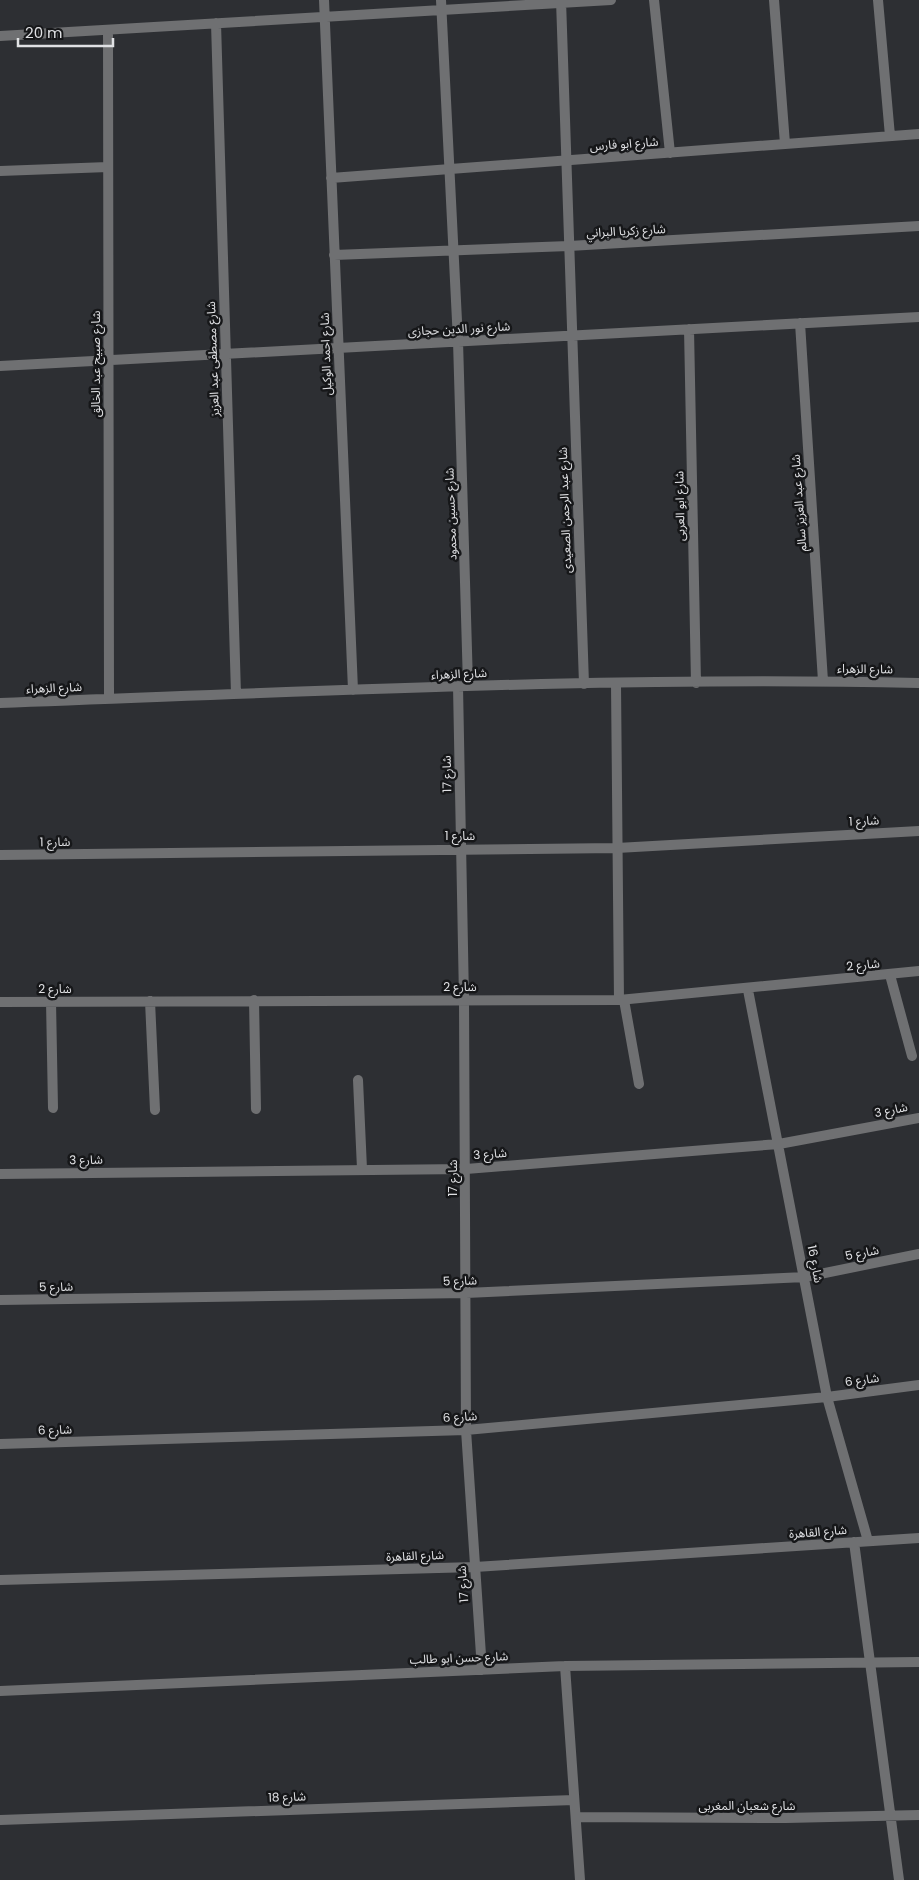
<svg xmlns="http://www.w3.org/2000/svg" width="919" height="1880" font-family="Poppins,'Noto Sans Arabic',sans-serif">
<style>
.lines{fill:none;stroke-linecap:round;stroke-linejoin:round}
.minor{stroke:#6f7072;stroke-width:10}
.labels{text-anchor:middle;stroke-width:5;stroke-linejoin:round;paint-order:stroke}
.street-label{font-size:12px;fill:#e0e1e4;stroke:#161719}
</style>
<rect width="100%" height="100%" fill="#2d2f33"/>
<g class="lines">
<path class="minor" d="M324,0L353,690
M441,0L458,341L468,685
M561,0L584,684
M654,0L670,153
M774,0L785,144
M878,0L890,136
M216,23L236,694
M108,30L109,699
M0,36L611,0
M0,171L108,167
M331,178L919,134
M334,255L569,246L919,226
M800,323L823,681
M689,329L696,683
M0,366L919,317
M616,684L619,1000
M458,686L464,999L466,1430L482,1670
M0,703C306,692 613,676 919,683
M0,855L617,848L919,831
M890,975L912,1056
M748,990L827,1397L868,1541
M254,1000L256,1109
M624,1000L639,1084
M51,1001L53,1108
M150,1001L155,1110
M0,1002L619,1000L919,971
M358,1080L362,1169
M0,1174L466,1169L779,1144L919,1118
M0,1300L466,1293L805,1277L919,1254
M0,1444L466,1430L827,1397L919,1385
M854,1542L899,1880
M0,1580L475,1567L919,1538
M565,1666L580,1880
M0,1691L565,1666L919,1662
M576,1817L786,1818L919,1815
M0,1820L574,1800"/>
</g>
<g class="labels">
<g class="street-label">
<text transform="translate(624 144) rotate(-4)" y="4">شارع ابو فارس</text>
<text transform="translate(626 231) rotate(-3)" y="4">شارع زكريا البراني</text>
<text transform="translate(459 329) rotate(-3)" y="4">شارع نور الدين حجازى</text>
<text transform="translate(326 354) rotate(-92)" y="4">شارع احمد الوكيل</text>
<text transform="translate(213 359) rotate(-92)" y="4">شارع مصطفى عبد العزيز</text>
<text transform="translate(96 364) rotate(-90)" y="4">شارع صبيح عبد الخالق</text>
<text transform="translate(799 503) rotate(-94)" y="4">شارع عبد العزيز سالم</text>
<text transform="translate(680 506) rotate(-91)" y="4">شارع ابو العربى</text>
<text transform="translate(565 510) rotate(-92)" y="4">شارع عبد الرحمن الصعيدى</text>
<text transform="translate(451 514) rotate(-92)" y="4">شارع حسين محمود</text>
<text transform="translate(865 669) rotate(1)" y="4">شارع الزهراء</text>
<text transform="translate(459 674) rotate(-2)" y="4">شارع الزهراء</text>
<text transform="translate(54 688) rotate(-2)" y="4">شارع الزهراء</text>
<text transform="translate(447 774) rotate(-91)" y="4">شارع 17</text>
<text transform="translate(864 821) rotate(-3)" y="4">شارع 1</text>
<text x="460" y="840">شارع 1</text>
<text transform="translate(55 842) rotate(-1)" y="4">شارع 1</text>
<text transform="translate(863 965) rotate(-6)" y="4">شارع 2</text>
<text x="460" y="991">شارع 2</text>
<text x="55" y="993">شارع 2</text>
<text transform="translate(891 1110) rotate(-11)" y="4">شارع 3</text>
<text transform="translate(490 1154) rotate(-4)" y="4">شارع 3</text>
<text transform="translate(86 1160) rotate(-1)" y="4">شارع 3</text>
<text transform="translate(453 1178) rotate(-90)" y="4">شارع 17</text>
<text transform="translate(862 1253) rotate(-11)" y="4">شارع 5</text>
<text transform="translate(815 1264) rotate(79)" y="4">شارع 16</text>
<text transform="translate(460 1281) rotate(-2)" y="4">شارع 5</text>
<text transform="translate(56 1287) rotate(-1)" y="4">شارع 5</text>
<text transform="translate(862 1380) rotate(-8)" y="4">شارع 6</text>
<text transform="translate(460 1417) rotate(-3)" y="4">شارع 6</text>
<text transform="translate(55 1430) rotate(-2)" y="4">شارع 6</text>
<text transform="translate(818 1532) rotate(-4)" y="4">شارع القاهرة</text>
<text transform="translate(415 1556) rotate(-2)" y="4">شارع القاهرة</text>
<text transform="translate(463 1584) rotate(-94)" y="4">شارع 17</text>
<text transform="translate(459 1658) rotate(-2)" y="4">شارع حسن ابو طالب</text>
<text transform="translate(287 1797) rotate(-2)" y="4">شارع 18</text>
<text x="747" y="1810">شارع شعبان المغربى</text>
</g>
</g>
<path d="M18 38v8h95v-8" fill="none" stroke="#e0e1e4" stroke-width="2.5"/>
<text x="25" y="38" font-size="15" fill="#e0e1e4" stroke="#161719" stroke-width="4" paint-order="stroke">20 m</text>
</svg>
